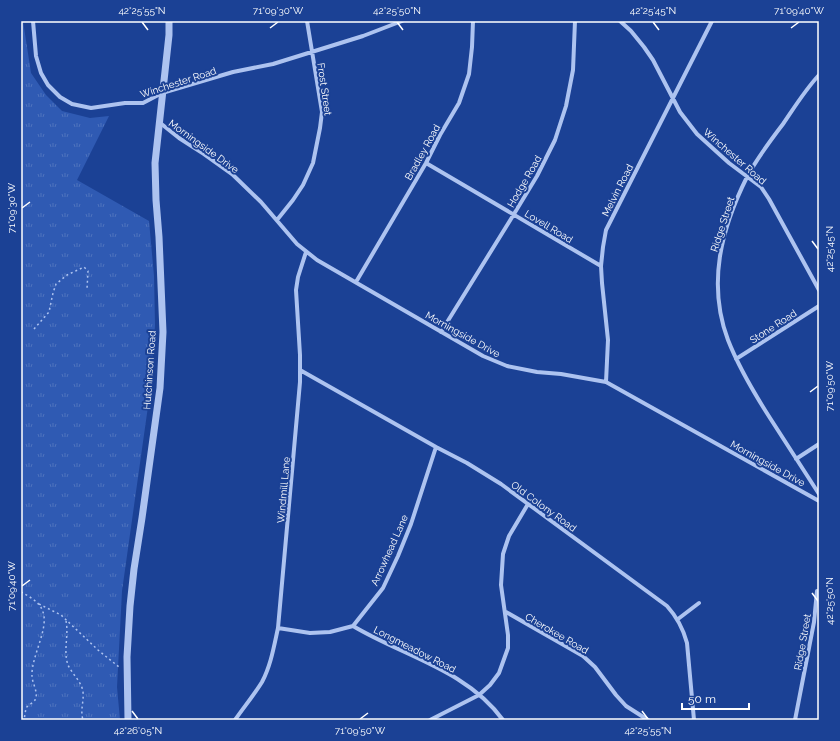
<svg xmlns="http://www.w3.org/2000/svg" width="840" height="741" font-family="Raleway,sans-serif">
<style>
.grass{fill:url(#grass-tufts)}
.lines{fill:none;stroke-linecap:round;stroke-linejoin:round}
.path{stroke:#adc3f0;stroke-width:1.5;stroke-dasharray:2 3;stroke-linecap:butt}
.minor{stroke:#adc3f0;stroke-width:4}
.tertiary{stroke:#adc3f0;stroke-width:7}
.ticks{fill:none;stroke:#fff;stroke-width:1.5}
.labels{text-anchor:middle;stroke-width:4;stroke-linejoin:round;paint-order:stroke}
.street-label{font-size:10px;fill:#fff;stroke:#1b4195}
.neatline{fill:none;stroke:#fff;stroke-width:1.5}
.ticks-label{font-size:10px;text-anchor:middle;fill:#fff}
</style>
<defs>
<pattern id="grass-tufts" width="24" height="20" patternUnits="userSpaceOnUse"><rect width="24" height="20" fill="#2f5ab3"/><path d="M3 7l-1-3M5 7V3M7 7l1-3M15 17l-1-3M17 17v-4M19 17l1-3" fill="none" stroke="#4e73be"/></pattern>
</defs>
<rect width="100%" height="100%" fill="#1b4195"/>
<path class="grass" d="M21,21H23L31,73L46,95L62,111L90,118L109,116L77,180L149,221L154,276L155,325L151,385L122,591L117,687L120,720H21Z"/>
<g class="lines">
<path class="path" d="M34,329L49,312L53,293L56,284L67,275L84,267L88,271L87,289
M21,592C30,597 40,602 43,612C49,629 31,657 32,676C32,683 39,693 35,700C33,703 28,705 26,708L24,720
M39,604L61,615L98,650L119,667
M66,621C69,635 63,651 68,665C72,674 82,682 83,692C84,702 80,710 83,720"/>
<path class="minor" d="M33,21L36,56L41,73L48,85L60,97L72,104L91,108L125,103H143L162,93L233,72L273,64L363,36L402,21
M620,21L631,31L644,47L653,60L680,112L697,134L729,163L761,187L769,199L819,290
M819,75C805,90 794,108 783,124C770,141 757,158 747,177C721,229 707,284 728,340C739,368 754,393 770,418C786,443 803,469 819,494
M159,122L179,138L204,154L232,174L261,202L297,244L317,260L483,356L507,366L537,372L561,374L606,382L819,501
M426,163L601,266
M277,220L293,200L303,185L313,163L320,128L322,112L307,21
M356,282L426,163L440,135L459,103L469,74L472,47L473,21
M441,332L514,214L537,176L555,140L566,106L573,70L575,21
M736,359L819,306
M300,370L436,447L467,463L501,484L667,606C677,617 683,628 687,643L694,720
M606,382L608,340L602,283L601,266L603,247L606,230L712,21
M796,459L819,444
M506,612L583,656L595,667L616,695L626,706L648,720
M678,619L699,603
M353,626C403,656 467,670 503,720
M278,628L310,633L330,632L353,626L383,588L398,556L411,524L436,447
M235,720C244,707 254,695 262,682C271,665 274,646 278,628L300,382V355L296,290L298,277L306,252
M430,720L479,695L490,685L499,673L508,648V635L501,585L503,554L509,536L528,504
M795,720L814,622L817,591"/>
<path class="tertiary" d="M128,720L127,657L130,606L134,569L142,518L160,388L163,332L159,237L156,200L155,163L169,35V21"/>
</g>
<path class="ticks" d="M142,22L148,30M397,22L403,30M653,22L659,30M270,28L278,22M791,28L799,22M22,208L30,202M812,241L818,249M810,392L818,386M22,586L30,580M812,593L818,601M132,711L138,719M642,711L648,719M360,719L368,713"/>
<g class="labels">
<g class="street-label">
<text transform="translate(178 82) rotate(-18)" y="4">Winchester Road</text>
<text transform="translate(325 89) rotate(82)" y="4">Frost Street</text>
<text transform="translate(204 146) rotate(36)" y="4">Morningside Drive</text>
<text transform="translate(422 152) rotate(-61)" y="4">Bradley Road</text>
<text transform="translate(735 156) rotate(41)" y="4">Winchester Road</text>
<text transform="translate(524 181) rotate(-60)" y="4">Hodge Road</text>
<text transform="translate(617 190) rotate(-63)" y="4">Melvin Road</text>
<text transform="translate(722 224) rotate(-72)" y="4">Ridge Street</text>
<text transform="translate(549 226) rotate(31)" y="4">Lovell Road</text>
<text transform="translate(773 326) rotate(-33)" y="4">Stone Road</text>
<text transform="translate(463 334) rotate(29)" y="4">Morningside Drive</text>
<text transform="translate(149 370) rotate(-86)" y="4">Hutchinson Road</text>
<text transform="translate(768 463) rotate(29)" y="4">Morningside Drive</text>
<text transform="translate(283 490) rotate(-85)" y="4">Windmill Lane</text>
<text transform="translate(544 506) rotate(36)" y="4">Old Colony Road</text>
<text transform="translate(389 550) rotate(-66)" y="4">Arrowhead Lane</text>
<text transform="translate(557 633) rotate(30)" y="4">Cherokee Road</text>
<text transform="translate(802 642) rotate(-80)" y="4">Ridge Street</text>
<text transform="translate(415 649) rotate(27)" y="4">Longmeadow Road</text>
</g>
</g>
<rect width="840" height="741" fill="none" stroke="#1b4195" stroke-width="44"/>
<path d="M682 703v6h67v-6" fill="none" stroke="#ffffff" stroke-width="2"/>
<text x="688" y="703" font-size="12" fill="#ffffff" stroke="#1b4195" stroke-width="3" paint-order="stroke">50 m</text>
<rect x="22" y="22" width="796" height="697" class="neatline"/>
<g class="ticks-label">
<text x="142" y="14">42°25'55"N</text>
<text x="278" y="14">71°09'30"W</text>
<text x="397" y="14">42°25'50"N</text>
<text x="653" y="14">42°25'45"N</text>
<text x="799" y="14">71°09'40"W</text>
<text transform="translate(11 208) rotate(-90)" y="4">71°09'30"W</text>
<text transform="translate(829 249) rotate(-90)" y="4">42°25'45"N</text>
<text transform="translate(829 386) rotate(-90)" y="4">71°09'50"W</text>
<text transform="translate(11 586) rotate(-90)" y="4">71°09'40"W</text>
<text transform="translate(829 601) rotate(-90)" y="4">42°25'50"N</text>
<text x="138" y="734">42°26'05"N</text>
<text x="360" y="734">71°09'50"W</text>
<text x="648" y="734">42°25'55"N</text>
</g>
</svg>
